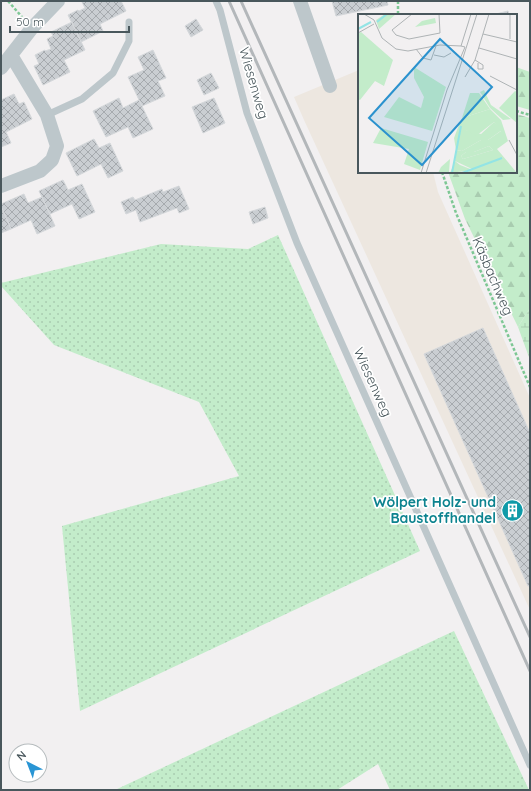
<svg xmlns="http://www.w3.org/2000/svg" width="531" height="791" font-family="Quicksand,sans-serif">
<style>
.commercial{fill:#ede7e0}
.grass{fill:url(#grass-dots)}
.forest{fill:url(#forest-firs)}
.wetland{fill:url(#wetland-marsh)}
.building{fill:url(#building-cross-hatch);stroke:#d5d8db}
.lines{fill:none;stroke-linecap:round;stroke-linejoin:round}
.path{stroke:#7dc794;stroke-width:2.5;stroke-dasharray:3 2;stroke-linecap:butt}
.lane{stroke:#bdc7cb;stroke-width:7}
.street{stroke:#bdc7cb;stroke-width:14}
.rail{stroke:#b3b7ba;stroke-width:3}
.labels{text-anchor:middle;stroke-width:3.5;stroke-linejoin:round;paint-order:stroke}
.street-label{font-size:14px;fill:#49575c;stroke:#fff}
.culture-label{font-size:14px;font-weight:bold;fill:#0d838f;stroke:#fff;text-anchor:end}
.inset-river{fill:none;stroke:#93e4e5;stroke-width:2}
.inset-road{fill:none;stroke:#aeb3b5;stroke-width:1}
.view{fill:#2b92ce;fill-opacity:0.15;stroke:#2b92ce;stroke-width:2}
.inset-edge{fill:none;stroke:#49575c;stroke-width:2}
</style>
<defs>
<pattern id="grass-dots" width="8" height="8" patternUnits="userSpaceOnUse"><rect width="8" height="8" fill="#c3ecca"/><path d="M2 2h.1M6 6h.1" fill="none" stroke="#a9ccb0" stroke-width="1.8" stroke-linecap="round"/></pattern>
<pattern id="forest-firs" width="22" height="20" patternUnits="userSpaceOnUse"><rect width="22" height="20" fill="#c3ecca"/><path d="M5 1l3.5 6h-7zM16 11l3.5 6h-7z" fill="#a9ccb0"/></pattern>
<pattern id="wetland-marsh" width="20" height="14" patternUnits="userSpaceOnUse"><rect width="20" height="14" fill="#c3ecca"/><path d="M1 5h8M5 5V1M11 12h8M15 12V8" fill="none" stroke="#a9ccb0"/></pattern>
<pattern id="building-cross-hatch" width="8" height="8" patternUnits="userSpaceOnUse"><rect width="8" height="8" fill="#caced2"/><path d="M0 0l8 8M0 8l8-8" fill="none" stroke="#a6aaae"/></pattern>
</defs>
<rect width="100%" height="100%" fill="#f2f0f1"/>
<path class="commercial" d="M359,70V172H433L438,192L530,398V610L304,120L294,97Z"/>
<path class="grass" d="M278,235L420,551L80,711L62,526L239,476L199,402L54,345L1,286V283L161,244L248,249Z
M454,631L529,790H390L378,764L337,790H115Z"/>
<path class="forest" d="M516,67L530,72V110L516,106Z
M516,114L530,118V308L518,327L465,219L448,172H516Z"/>
<path class="wetland" d="M530,308V360L518,327Z"/>
<path class="building" d="M83,1H121L126,11L100,24L103,31L81,42L68,15L78,10L79,11L85,8L82,2Z
M332,1H387L388,5L336,16Z
M508,11L509,15H492Z
M196,19L203,30L191,37L185,26Z
M72,22L85,50L64,60L70,72L43,85L34,66L39,64L35,55L45,50V51L51,49L47,39L53,36L51,32Z
M153,50L166,78L158,81L165,96L142,106L128,77L144,70L138,57Z
M211,73L219,88L204,95L197,80Z
M14,94L19,104L24,102L32,119L6,132L11,143L1,147V100Z
M119,98L123,108L139,100L153,129L133,138L128,127L106,137L93,111Z
M214,98L225,123L203,133L192,107Z
M94,139L99,148L110,143L123,171L108,178L101,164L77,176L66,153Z
M63,180L68,190L82,184L95,212L79,219L72,204L50,214L39,191Z
M179,186L189,209L179,213L177,208L140,222L136,210L126,214L121,202L133,197L135,200L162,189L163,192Z
M24,194L28,203L42,197L55,226L37,234L31,220L11,229L1,206V204Z
M1,206L11,229L1,233Z
M265,207L268,218L253,224L249,212Z
M483,328L530,433V586H528L424,354Z"/>
<g class="lines">
<path class="path" d="M8,1L22,17
M398,1V15
M516,111L530,115
M442,172L456,213L530,387"/>
<path class="lane" d="M216,1L220,10L247,113L297,243L530,765
M47,115L82,99L113,73L129,41V22"/>
<path class="street" d="M300,1L330,86
M1,68L32,28L58,1
M1,186L40,171L52,160L57,146L47,115L11,55"/>
<path class="rail" d="M229,1L530,671
M241,1L530,637"/>
</g>
<defs>
<symbol id="building-disc" viewBox="-11 -11 22 22"><circle r="9.5" fill="#0f9aa8" stroke="#fff"/><path d="M-4-6H4V6H1V3H-1V6H-4ZM-2.5-4.3h1.7v1.8h-1.7ZM.8-4.3h1.7v1.8H.8ZM-2.5-1h1.7V.8h-1.7ZM.8-1h1.7V.8H.8Z" fill="#fff"/></symbol>
</defs>
<g fill-rule="evenodd">
<use href="#building-disc" x="500" y="498" width="25" height="25"/>
</g>
<g class="labels">
<g class="street-label">
<text transform="translate(254 83) rotate(74)" y="5">Wiesenweg</text>
<text transform="translate(493 276) rotate(67)" y="5">Käsbachweg</text>
<text transform="translate(373 382) rotate(66)" y="5">Wiesenweg</text>
</g>
<g class="culture-label">
<text x="496" y="507">Wölpert Holz- und<tspan x="496" dy="16">Baustoffhandel</tspan></text>
</g>
</g>
<g transform="translate(358 14)">
<rect width="159" height="159" fill="#f2f0f1"/>
<path d="M77,4L78,9L57,13L64,7ZM56,53L88,73L74,117L26,103L41,83L63,94L66,83L56,64ZM23,114L70,128L62,156L46,150L51,135L15,129ZM97,147L102,151L115,156L92,159Z" fill="#c3ecca"/>
<path d="M126,76L133,91L153,105L145,106L132,94L122,78ZM112,79H121L132,95L104,104ZM136,108L144,116L130,126H123L104,137L98,136L96,124L99,116H108L123,120ZM131,132L135,136L105,145L103,142L108,138H116ZM92,145L91,158L80,159L83,153Z" fill="#c3ecca"/>
<path d="M27,0H38L21,15L18,6ZM132,95L143,106L150,127L139,135L159,159H108L114,155L97,147L98,136L104,137L123,126H130L143,117L136,108L118,122L108,116H99L104,104ZM131,132L135,136L105,145L103,142L108,138H116Z" fill="#c3ecca" fill-rule="evenodd"/>
<path d="M157,77L159,78V109L141,94Z" fill="#c3ecca"/>
<path d="M3,18L35,46L26,72L17,67L2,86L0,85V20Z" fill="#c3ecca"/>
<path class="inset-river" d="M19,8L29,0M0,15L13,8M94,159L103,112M104,159L144,144"/>
<path class="inset-road" d="M6,0L16,6L24,24L38,35L50,37L82,31L103,32M54,0L34,16L38,21L51,25L82,19L81,0M0,19L16,10M125,20L159,28M152,25V0M103,32L113,0M121,34L159,45M58,35L65,44L73,46L78,32M76,41L86,43L93,39M117,46L131,0M117,46L125,51V55H120V49M132,62L159,76M107,63L117,46M151,126L159,141M63,159L89,76L107,33L103,32M68,159L119,0"/>
<path class="view" d="M82,25L134,73L64,151L11,104Z"/>
<rect width="159" height="159" class="inset-edge"/>
</g>
<rect width="531" height="791" fill="none" stroke="#49575c" stroke-width="4"/>
<g transform="translate(28 763) rotate(318)"><circle r="19" fill="#ffffff" stroke="#b6bcbe"/>
<path d="M0-3L7 15L0 10L-7 15Z" fill="#2995d4"/>
<text y="-6" font-size="11" font-weight="bold" text-anchor="middle" fill="#49575c">N</text>
</g>
<path d="M10 26v6h119v-6" fill="none" stroke="#49575c" stroke-width="2"/>
<text x="16" y="26" font-size="12" fill="#49575c" stroke="#ffffff" stroke-width="3" paint-order="stroke">50 m</text>
</svg>
